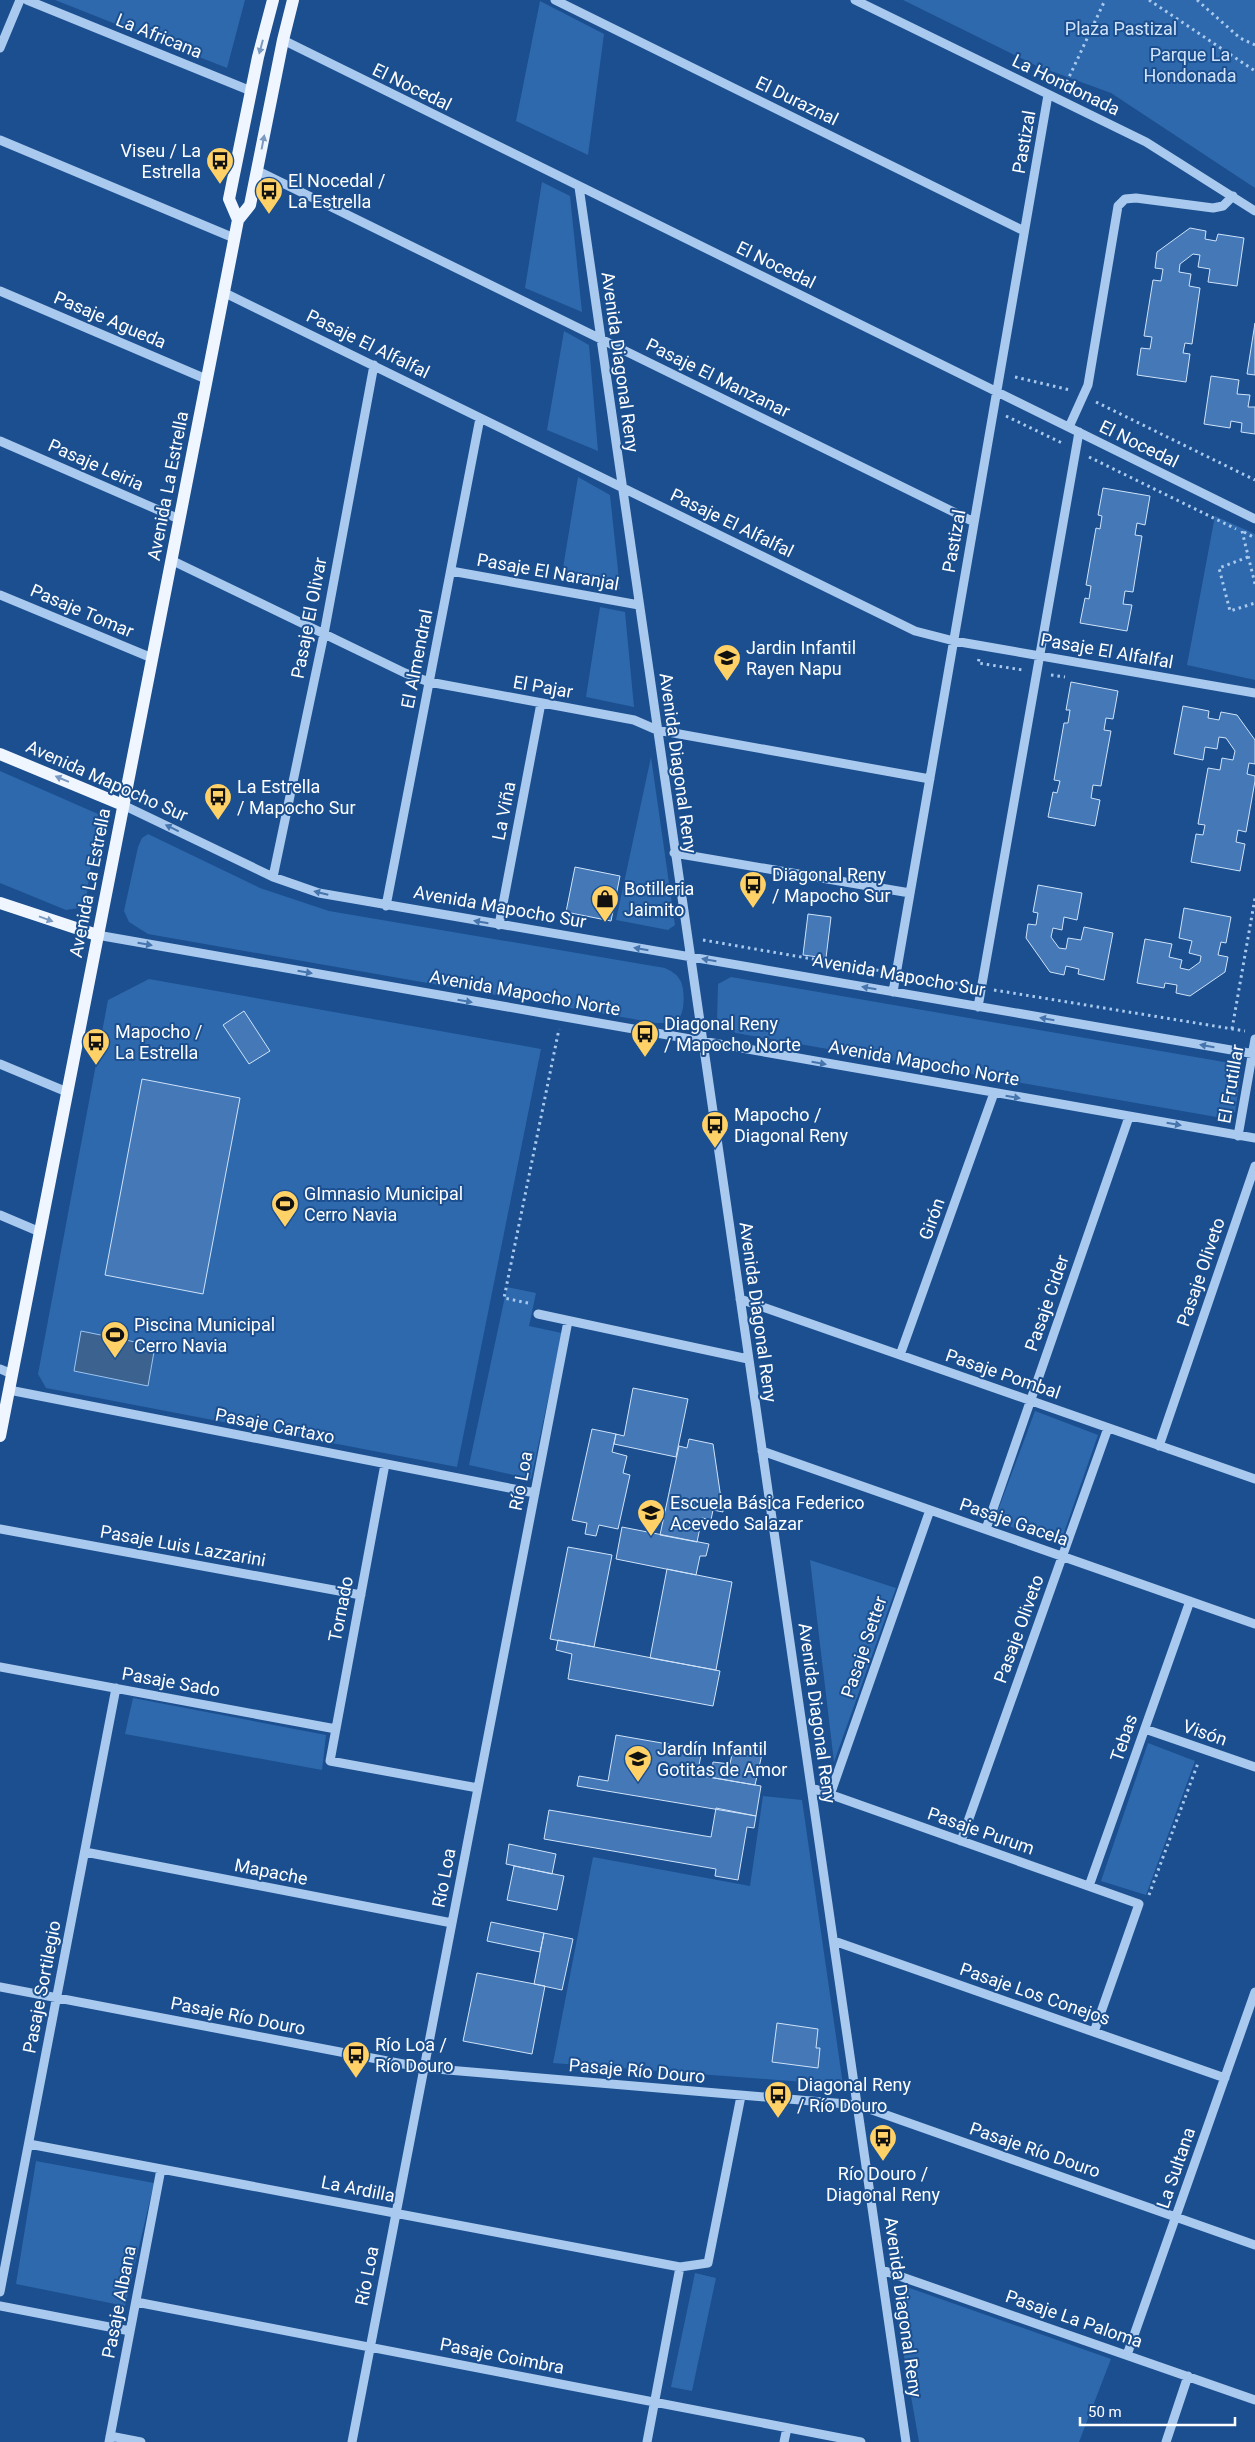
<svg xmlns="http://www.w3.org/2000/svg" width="1255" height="2442" font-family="Roboto,sans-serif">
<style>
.green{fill:#2e69ad}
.water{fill:#3c6290;stroke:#9cc4f0}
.building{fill:#4478b7;stroke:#cfe3fa}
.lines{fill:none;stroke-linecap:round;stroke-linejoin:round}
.path{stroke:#a9c9ee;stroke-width:3;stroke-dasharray:2.5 4;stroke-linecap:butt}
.minor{stroke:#a9c9ee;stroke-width:9}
.major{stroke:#f0f6ff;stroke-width:12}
.oneway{fill:#7b9ac1}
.oneway2{fill:#4674ac}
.labels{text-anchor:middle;stroke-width:4;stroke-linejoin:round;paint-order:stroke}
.park-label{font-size:18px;fill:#cfe3fa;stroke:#1b4f8f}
.street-label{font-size:18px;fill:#fff;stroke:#1b4f8f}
.poi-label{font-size:18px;fill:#fff;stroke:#1b4f8f;text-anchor:start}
</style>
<rect width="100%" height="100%" fill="#1b4f8f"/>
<path class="green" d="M55,0H245L227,68Z
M903,0H1255V188L1111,93L1037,66Z
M540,1L604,34L588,155L516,121Z
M542,182L570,196L582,312L525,288Z
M564,331L589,345L598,451L547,430Z
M578,477L610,495L620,589L561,580Z
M1215,516L1255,534V680L1187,665Z
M600,607L625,612L634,707L586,697Z
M651,757L675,925L668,930L616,920Z
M0,771L98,814L85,907L66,910L0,883Z
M148,834L260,888L329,911L665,968C671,971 677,974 680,980C685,987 685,1012 679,1018C673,1024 663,1023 656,1023L148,934L129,922L124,911L138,847L142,838Z
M731,977L1230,1063L1241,1073L1235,1112L1222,1118L736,1033L717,1023L718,984Z
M149,979L541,1049L457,1467L46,1388L38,1374L108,1000Z
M507,1287L536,1293L529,1326L562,1333L531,1479L469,1465Z
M1035,1411L1098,1435L1060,1544L994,1521Z
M810,1560L896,1588L834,1762Z
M133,1698L326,1735L322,1770L125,1734Z
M1148,1743L1195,1761L1146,1895L1101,1881Z
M763,1796L802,1800L843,2085L553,2063L593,1857L750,1886Z
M36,2161L154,2183L125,2306L16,2284Z
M695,2273L716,2278L692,2391L671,2387Z
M901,2285L1111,2359L1079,2442H919L894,2299L896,2289Z"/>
<path class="water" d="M81,1331L155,1346L148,1386L74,1371Z"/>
<path class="building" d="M1190,228L1206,231L1205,239L1216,241L1218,234L1244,238L1237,286L1208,282L1210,269L1198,267L1200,255L1193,254L1180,264L1179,272L1191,274L1189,286L1200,288L1192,344L1185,343L1183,353L1190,354L1186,382L1137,375L1141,348L1150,349L1152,337L1144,336L1153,280L1161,281L1163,269L1155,268L1157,252Z
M1255,323V375L1247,374Z
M1211,376L1239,380L1237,394L1250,395L1248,407H1255V434L1241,432L1242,423L1231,421L1230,428L1204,424Z
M1103,488L1150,496L1145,525L1137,523L1135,535L1142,536L1133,592L1125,591L1123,604L1132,605L1127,631L1080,623L1085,598L1089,599L1091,586L1086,585L1096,528L1100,529L1102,516L1098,515Z
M1071,682L1118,691L1113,719L1106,718L1104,730L1111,731L1101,786L1093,785L1091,798L1100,800L1095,826L1048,817L1053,792L1057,793L1060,781L1054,780L1064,723H1068L1070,710H1066Z
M1183,706L1209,711L1208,718L1219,720L1221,712L1237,715L1255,740V764L1249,763L1247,774L1255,776V781L1246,832L1238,830L1236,842L1245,844L1240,871L1191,862L1196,834L1203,835L1205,825L1198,824L1208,768L1220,770L1222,758L1233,760L1235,751L1226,738L1219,737L1217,749L1205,747L1203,760L1174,754Z
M575,867L620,876L611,921L566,912Z
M1038,885L1082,893L1077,920L1064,917L1062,930L1053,928L1051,937L1059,948L1066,949L1068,938L1081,940L1084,927L1113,933L1104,980L1078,974L1079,969L1066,966L1064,975L1050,972L1026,938L1028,924L1036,925L1038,913L1033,912Z
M1184,908L1231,917L1226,943L1221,942L1218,955L1228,957L1225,972L1190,996L1176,993L1177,985L1165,983L1164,988L1137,983L1145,939L1172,944L1169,957L1182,960L1180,968L1189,970L1200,962L1201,956L1189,953L1192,941L1179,938Z
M808,914L831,917L826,958L803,955Z
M244,1011L270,1051L249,1064L223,1025Z
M142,1079L240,1098L203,1294L105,1275Z
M633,1388L688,1399L676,1457L614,1444L616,1434L624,1436Z
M592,1429L616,1434L612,1452L627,1456L623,1473L630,1475L618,1529L599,1525L596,1536L585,1534L587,1523L572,1520Z
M689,1439L713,1444L723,1512L713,1510L711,1520L702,1518L697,1542L660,1535L679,1446L687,1448Z
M622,1527L709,1544L706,1556H700L696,1575L616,1559Z
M568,1547L612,1555L594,1647L550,1639Z
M667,1569L732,1582L716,1670L650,1658Z
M558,1640L720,1671L713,1706L568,1679L572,1654L556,1650Z
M616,1735L702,1750L697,1775L761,1786L756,1816L577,1786L579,1776L608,1781Z
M733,1749L762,1754L755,1785L697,1775L698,1768L712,1770L713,1762L730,1764Z
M716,1808L756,1816L754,1828L747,1827L738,1880L715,1876L716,1869L544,1839L549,1810L711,1837Z
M509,1844L556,1854L552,1874L506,1864Z
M514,1866L564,1876L557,1910L507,1900Z
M491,1922L544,1933L540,1952L487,1941Z
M544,1933L573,1939L562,1990L534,1984Z
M477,1973L545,1986L532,2054L463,2041Z
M777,2023L818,2029L816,2048H820L818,2068L772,2062Z"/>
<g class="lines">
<path class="path" d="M1149,0L1255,71
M1197,0L1240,38L1255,45
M1064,88L1105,0
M1015,377L1070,390
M1096,402L1255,480
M1006,416L1064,444
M1089,457L1236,529
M1242,531L1255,584
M1244,532L1255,538
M1248,557L1219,568L1230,611L1255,603
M979,659L978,663L1023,670
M1051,675L1065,677
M703,940L882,971
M910,976L968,985
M994,990L1245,1031
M1232,1029L1255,898
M528,1303L504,1298L559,1029
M1149,1895L1198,1763"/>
<path class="minor" d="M27,0L251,91
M555,0L1024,231
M855,0L1146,142L1255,211
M283,40L1255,519
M0,48L20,0
M0,140L234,238
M258,171L974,522
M579,187L906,2442
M0,291L206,379
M223,292L915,631L954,641L1255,693
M1069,427L1088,385L1118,206L1125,199L1136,198L1213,208L1223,206L1233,196
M0,441L179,519
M171,560L405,673L429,682L634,720L657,730L930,779
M451,571L639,605
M0,595L152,658
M123,805L273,877L319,893L1255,1054
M674,853L910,893
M273,877L324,634L374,365
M386,906L480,418
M499,925L541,703
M97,935L1255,1138
M893,992L1048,95
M978,1007L1079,432
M0,1064L67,1092
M1238,1136L1255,1039
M0,1215L40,1232
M740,1299L1255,1479
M538,1314L748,1359
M900,1355L994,1093
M0,1369L12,1374
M9,1390L535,1493
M1159,1446L1255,1166
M762,1451L1255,1624
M385,1464L330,1761L478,1788
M0,1529L361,1595
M986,1529L1129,1117
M0,1667L336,1729
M1145,1729L1255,1767
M812,1788L1139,1904L1094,2032
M830,1795L930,1510
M961,1841L1108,1428
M85,1852L452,1923
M1089,1886L1190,1601
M834,1941L1225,2078
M0,1987L424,2068L858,2105L1255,2245
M29,2144L680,2267L708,2263L741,2096
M882,2270L1255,2400
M0,2292L116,1688
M136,2302L861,2442
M0,2306L130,2331
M1127,2355L1255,1992
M110,2436L141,2442
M109,2442L161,2169
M352,2442L568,1321
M647,2442L680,2267
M784,2442L787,2428
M1166,2442L1188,2376"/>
<path class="major" d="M238,220L229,199L258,57L273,0
M0,754L123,805
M0,903L97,935
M0,1436L238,220L250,205L283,40L293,0"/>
</g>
<defs><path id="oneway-solid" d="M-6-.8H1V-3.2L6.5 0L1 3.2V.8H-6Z" transform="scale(1.25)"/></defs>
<g class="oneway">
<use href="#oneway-solid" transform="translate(261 47) rotate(105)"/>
<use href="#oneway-solid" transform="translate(263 142) rotate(-79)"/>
<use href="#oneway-solid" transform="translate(62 779) rotate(-157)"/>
<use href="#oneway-solid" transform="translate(46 919) rotate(20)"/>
</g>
<g class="oneway2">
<use href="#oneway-solid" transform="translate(172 828) rotate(-154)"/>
<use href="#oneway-solid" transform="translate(321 893) rotate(-166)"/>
<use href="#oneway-solid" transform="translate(481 922) rotate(-170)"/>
<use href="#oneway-solid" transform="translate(145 944) rotate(10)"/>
<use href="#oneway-solid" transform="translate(641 949) rotate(-170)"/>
<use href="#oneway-solid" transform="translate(709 960) rotate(-170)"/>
<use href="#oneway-solid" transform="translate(305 972) rotate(10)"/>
<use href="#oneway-solid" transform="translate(869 988) rotate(-170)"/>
<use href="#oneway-solid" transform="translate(465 1001) rotate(10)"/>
<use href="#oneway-solid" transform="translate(1047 1019) rotate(-170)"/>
<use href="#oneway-solid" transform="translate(1207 1046) rotate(-170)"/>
<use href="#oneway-solid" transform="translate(819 1063) rotate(10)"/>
<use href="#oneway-solid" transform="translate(1013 1097) rotate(10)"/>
<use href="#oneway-solid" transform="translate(1174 1124) rotate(10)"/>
</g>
<defs>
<symbol id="bus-pin" viewBox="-11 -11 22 30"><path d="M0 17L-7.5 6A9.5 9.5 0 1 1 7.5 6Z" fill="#ffd166" stroke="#1b4f8f"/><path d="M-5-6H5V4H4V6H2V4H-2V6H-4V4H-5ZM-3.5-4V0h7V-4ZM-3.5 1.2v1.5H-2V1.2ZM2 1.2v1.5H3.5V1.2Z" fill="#111"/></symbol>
<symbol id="school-pin" viewBox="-11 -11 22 30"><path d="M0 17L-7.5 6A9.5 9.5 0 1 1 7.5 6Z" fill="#ffd166" stroke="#1b4f8f"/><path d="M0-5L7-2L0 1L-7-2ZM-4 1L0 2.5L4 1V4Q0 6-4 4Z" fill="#111"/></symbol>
<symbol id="shop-pin" viewBox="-11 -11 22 30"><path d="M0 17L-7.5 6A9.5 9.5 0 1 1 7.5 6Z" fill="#ffd166" stroke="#1b4f8f"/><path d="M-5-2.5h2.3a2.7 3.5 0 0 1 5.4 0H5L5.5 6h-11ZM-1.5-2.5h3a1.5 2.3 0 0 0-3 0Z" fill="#111"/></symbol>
<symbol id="stadium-pin" viewBox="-11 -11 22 30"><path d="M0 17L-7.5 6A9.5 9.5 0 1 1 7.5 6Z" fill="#ffd166" stroke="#1b4f8f"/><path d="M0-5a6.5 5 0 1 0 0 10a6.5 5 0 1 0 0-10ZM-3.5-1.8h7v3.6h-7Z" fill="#111"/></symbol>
</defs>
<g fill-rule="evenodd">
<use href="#bus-pin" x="204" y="145" width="32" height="43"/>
<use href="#bus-pin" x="253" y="175" width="32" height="43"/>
<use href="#school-pin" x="711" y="642" width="32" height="43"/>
<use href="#bus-pin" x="202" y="781" width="32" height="43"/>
<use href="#bus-pin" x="737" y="869" width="32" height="43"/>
<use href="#shop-pin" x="589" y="883" width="32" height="43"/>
<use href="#bus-pin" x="629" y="1018" width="32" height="43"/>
<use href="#bus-pin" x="80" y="1026" width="32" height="43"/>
<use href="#bus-pin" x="699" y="1109" width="32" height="43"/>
<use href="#stadium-pin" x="269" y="1188" width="32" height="43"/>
<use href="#stadium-pin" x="99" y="1319" width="32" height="43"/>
<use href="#school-pin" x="635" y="1497" width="32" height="43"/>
<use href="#school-pin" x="622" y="1743" width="32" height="43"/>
<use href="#bus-pin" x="340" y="2039" width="32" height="43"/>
<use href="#bus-pin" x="762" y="2079" width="32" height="43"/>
<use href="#bus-pin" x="867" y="2122" width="32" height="43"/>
</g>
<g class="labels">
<g class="park-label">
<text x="1121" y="35">Plaza Pastizal</text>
<text x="1190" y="61">Parque La<tspan x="1190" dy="21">Hondonada</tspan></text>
</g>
<g class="street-label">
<text transform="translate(159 36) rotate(22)" y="6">La Africana</text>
<text transform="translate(1066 85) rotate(26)" y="6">La Hondonada</text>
<text transform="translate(412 87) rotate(26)" y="6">El Nocedal</text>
<text transform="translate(797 101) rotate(26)" y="6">El Duraznal</text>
<text transform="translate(1024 142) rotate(-80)" y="6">Pastizal</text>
<text transform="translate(776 265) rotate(26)" y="6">El Nocedal</text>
<text transform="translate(110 320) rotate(23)" y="6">Pasaje Agueda</text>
<text transform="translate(368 344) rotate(26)" y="6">Pasaje El Alfalfal</text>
<text transform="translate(620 362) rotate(82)" y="6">Avenida Diagonal Reny</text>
<text transform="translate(718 378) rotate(26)" y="6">Pasaje El Manzanar</text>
<text transform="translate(1139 444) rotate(26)" y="6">El Nocedal</text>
<text transform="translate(96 465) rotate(24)" y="6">Pasaje Leiria</text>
<text transform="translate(168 486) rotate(-79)" y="6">Avenida La Estrella</text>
<text transform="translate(732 523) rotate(26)" y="6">Pasaje El Alfalfal</text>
<text transform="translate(954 541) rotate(-80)" y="6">Pastizal</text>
<text transform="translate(548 572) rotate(10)" y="6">Pasaje El Naranjal</text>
<text transform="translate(82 611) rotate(23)" y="6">Pasaje Tomar</text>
<text transform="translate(309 618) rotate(-79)" y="6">Pasaje El Olivar</text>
<text transform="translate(1107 651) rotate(10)" y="6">Pasaje El Alfalfal</text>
<text transform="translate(417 659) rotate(-79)" y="6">El Almendral</text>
<text transform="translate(543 687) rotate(10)" y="6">El Pajar</text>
<text transform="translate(678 763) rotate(82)" y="6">Avenida Diagonal Reny</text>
<text transform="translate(107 781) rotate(24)" y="6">Avenida Mapocho Sur</text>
<text transform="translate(504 811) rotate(-79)" y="6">La Viña</text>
<text transform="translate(90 883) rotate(-79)" y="6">Avenida La Estrella</text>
<text transform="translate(500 907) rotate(10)" y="6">Avenida Mapocho Sur</text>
<text transform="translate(899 975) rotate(10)" y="6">Avenida Mapocho Sur</text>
<text transform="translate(525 993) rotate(10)" y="6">Avenida Mapocho Norte</text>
<text transform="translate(924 1063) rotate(10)" y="6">Avenida Mapocho Norte</text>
<text transform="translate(1231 1084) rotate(-80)" y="6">El Frutillar</text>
<text transform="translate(932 1219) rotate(-70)" y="6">Girón</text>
<text transform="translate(1201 1272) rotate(-71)" y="6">Pasaje Oliveto</text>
<text transform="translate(1047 1303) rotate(-71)" y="6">Pasaje Cider</text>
<text transform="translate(758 1312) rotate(82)" y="6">Avenida Diagonal Reny</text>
<text transform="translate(1003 1374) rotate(19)" y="6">Pasaje Pombal</text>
<text transform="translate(275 1426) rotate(11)" y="6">Pasaje Cartaxo</text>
<text transform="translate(521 1481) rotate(-79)" y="6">Río Loa</text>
<text transform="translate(1014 1522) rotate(19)" y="6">Pasaje Gacela</text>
<text transform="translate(183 1546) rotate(10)" y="6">Pasaje Luis Lazzarini</text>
<text transform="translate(341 1609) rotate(-79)" y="6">Tornado</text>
<text transform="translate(1019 1629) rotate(-70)" y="6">Pasaje Oliveto</text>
<text transform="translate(864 1647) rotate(-71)" y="6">Pasaje Setter</text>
<text transform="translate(171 1682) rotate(10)" y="6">Pasaje Sado</text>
<text transform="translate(817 1713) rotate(82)" y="6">Avenida Diagonal Reny</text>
<text transform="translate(1205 1733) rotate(19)" y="6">Visón</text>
<text transform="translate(1124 1738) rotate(-71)" y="6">Tebas</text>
<text transform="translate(981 1831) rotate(19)" y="6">Pasaje Purum</text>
<text transform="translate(271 1872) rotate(11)" y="6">Mapache</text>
<text transform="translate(444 1878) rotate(-79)" y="6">Río Loa</text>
<text transform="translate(42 1987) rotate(-79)" y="6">Pasaje Sortilegio</text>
<text transform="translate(1035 1994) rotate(19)" y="6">Pasaje Los Conejos</text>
<text transform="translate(238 2016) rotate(11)" y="6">Pasaje Río Douro</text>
<text transform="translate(637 2071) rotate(5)" y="6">Pasaje Río Douro</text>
<text transform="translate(1035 2150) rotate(19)" y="6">Pasaje Río Douro</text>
<text transform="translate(1176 2168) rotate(-71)" y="6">La Sultana</text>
<text transform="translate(358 2189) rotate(11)" y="6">La Ardilla</text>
<text transform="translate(367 2276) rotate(-79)" y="6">Río Loa</text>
<text transform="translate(119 2302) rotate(-79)" y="6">Pasaje Albana</text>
<text transform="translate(903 2307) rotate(82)" y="6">Avenida Diagonal Reny</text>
<text transform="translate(1074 2319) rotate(19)" y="6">Pasaje La Paloma</text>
<text transform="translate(502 2356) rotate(11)" y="6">Pasaje Coimbra</text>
</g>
<g class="poi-label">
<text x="201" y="157" text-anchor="end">Viseu / La<tspan x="201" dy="21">Estrella</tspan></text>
<text x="288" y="187">El Nocedal /<tspan x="288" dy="21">La Estrella</tspan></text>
<text x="746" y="654">Jardin Infantil<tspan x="746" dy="21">Rayen Napu</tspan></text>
<text x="237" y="793">La Estrella<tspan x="237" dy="21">/ Mapocho Sur</tspan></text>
<text x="772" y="881">Diagonal Reny<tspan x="772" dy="21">/ Mapocho Sur</tspan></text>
<text x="624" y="895">Botilleria<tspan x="624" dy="21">Jaimito</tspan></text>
<text x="664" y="1030">Diagonal Reny<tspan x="664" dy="21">/ Mapocho Norte</tspan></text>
<text x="115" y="1038">Mapocho /<tspan x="115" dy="21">La Estrella</tspan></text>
<text x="734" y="1121">Mapocho /<tspan x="734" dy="21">Diagonal Reny</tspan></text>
<text x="304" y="1200">GImnasio Municipal<tspan x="304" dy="21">Cerro Navia</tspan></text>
<text x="134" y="1331">Piscina Municipal<tspan x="134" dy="21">Cerro Navia</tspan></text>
<text x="670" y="1509">Escuela Básica Federico<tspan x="670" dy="21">Acevedo Salazar</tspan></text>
<text x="657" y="1755">Jardín Infantil<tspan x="657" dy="21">Gotitas de Amor</tspan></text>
<text x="375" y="2051">Río Loa /<tspan x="375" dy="21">Río Douro</tspan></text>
<text x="797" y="2091">Diagonal Reny<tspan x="797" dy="21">/ Río Douro</tspan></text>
<text x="883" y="2180" text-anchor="middle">Río Douro /<tspan x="883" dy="21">Diagonal Reny</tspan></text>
</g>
</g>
<path d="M1080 2417v8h155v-8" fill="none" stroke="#ffffff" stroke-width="2.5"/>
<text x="1088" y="2417" font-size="15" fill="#ffffff" stroke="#1b4f8f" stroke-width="4" paint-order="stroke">50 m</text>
</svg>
